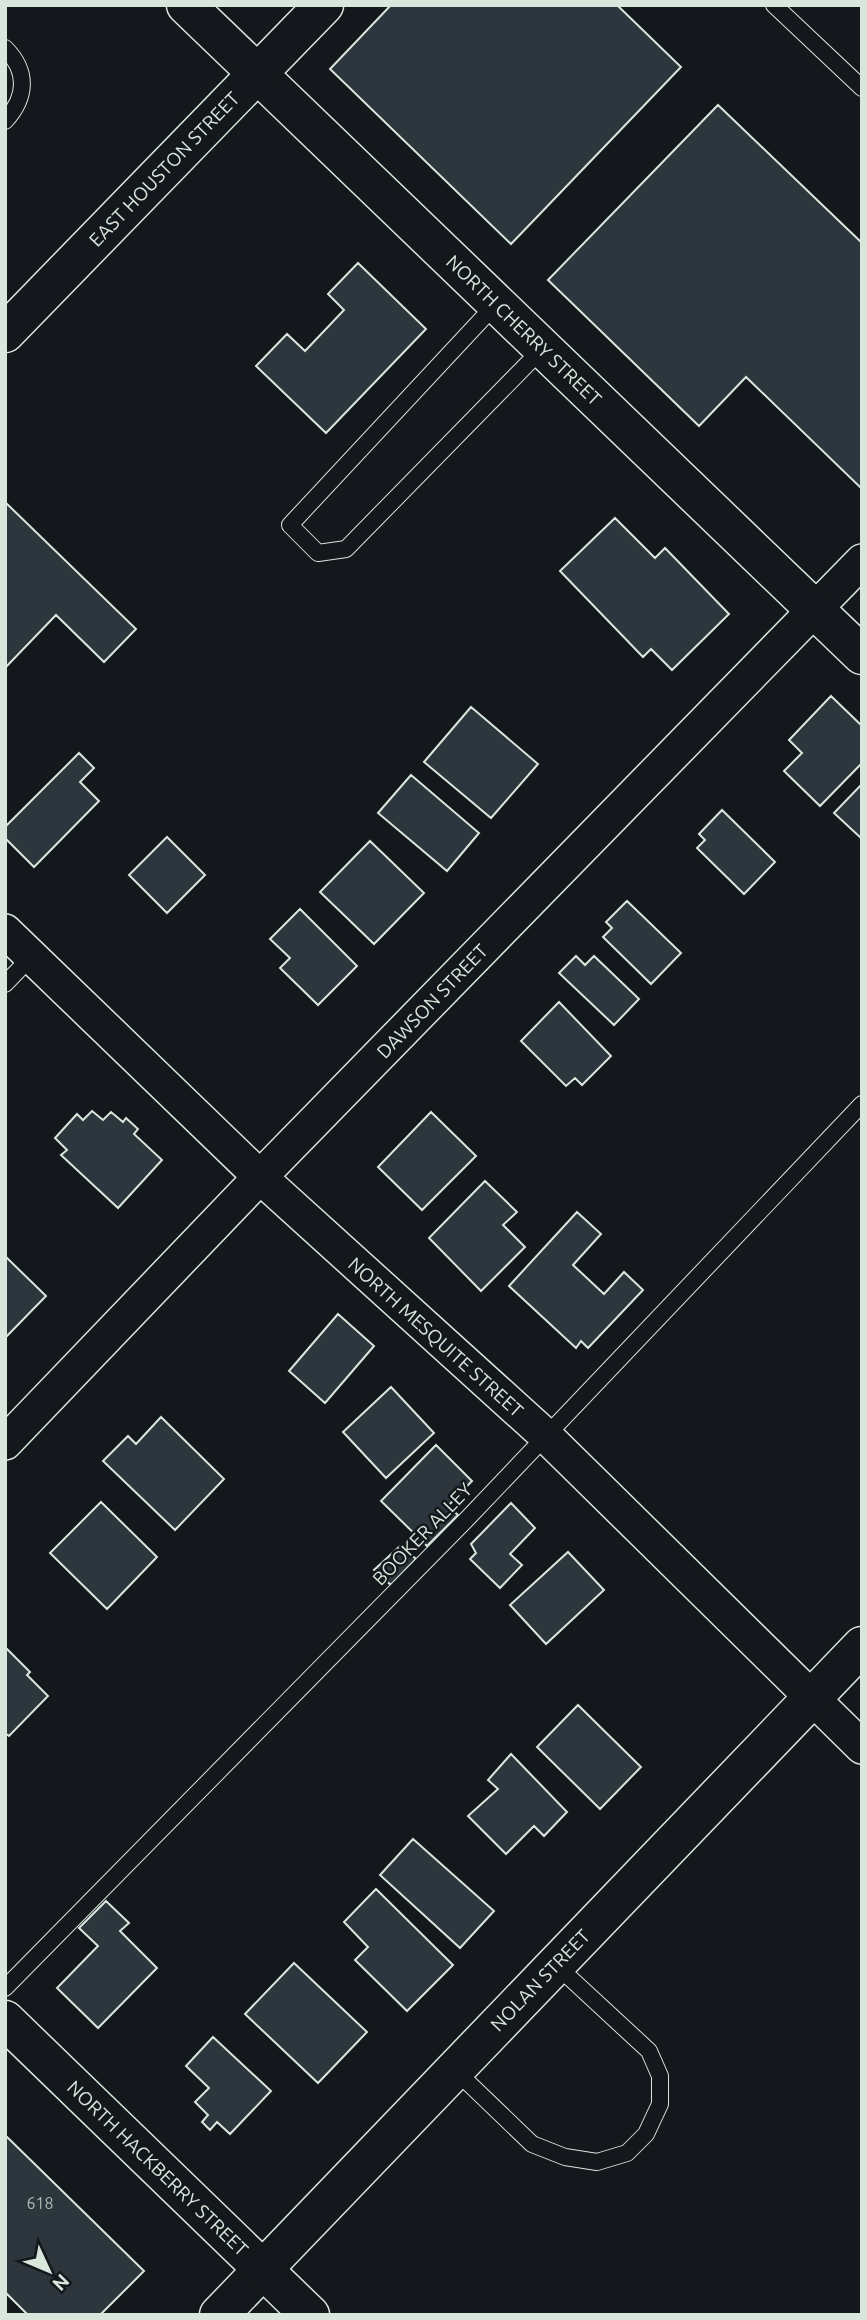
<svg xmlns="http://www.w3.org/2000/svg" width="867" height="2320" font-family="Ubuntu,sans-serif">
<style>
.building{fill:#2c363c;stroke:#d8e6dc;stroke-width:2}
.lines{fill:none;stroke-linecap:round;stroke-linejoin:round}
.service-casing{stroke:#d8e6dc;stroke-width:18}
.minor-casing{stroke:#d8e6dc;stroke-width:36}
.tertiary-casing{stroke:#d8e6dc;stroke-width:41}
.secondary-casing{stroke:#d8e6dc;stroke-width:41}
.service{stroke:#14181c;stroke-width:16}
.minor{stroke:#14181c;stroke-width:33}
.tertiary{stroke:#14181c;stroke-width:38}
.secondary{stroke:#14181c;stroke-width:38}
.labels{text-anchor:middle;stroke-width:5;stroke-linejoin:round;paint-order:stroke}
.number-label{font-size:16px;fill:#adbab4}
.street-label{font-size:19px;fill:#d8e6dc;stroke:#14181c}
</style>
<rect width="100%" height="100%" fill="#14181c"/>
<path class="building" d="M391,5H617L681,67L511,244L330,69Z
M718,105L862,243V489L746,377L699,426L548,280Z
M358,263L426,329L326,433L256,366L287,334L305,351L344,310L328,294Z
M5,502L136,629L104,662L56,615L5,668Z
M615,518L655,558L665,548L729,614L672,670L651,649L643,657L560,571Z
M831,696L862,726V763L820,806L784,771L802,753L789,740Z
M471,707L538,764L491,818L424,762Z
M79,753L94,768L80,782L99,801L34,867L5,838V827Z
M411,775L479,833L447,871L378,813Z
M862,784V839L834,813Z
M722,810L775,862L744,894L697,848L705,840L699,834Z
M167,837L205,875L167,913L129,875Z
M370,841L424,893L374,944L320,892Z
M627,901L681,953L651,984L603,937L612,928L606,922Z
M300,909L357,966L318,1005L280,968L290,958L270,939Z
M576,956L585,965L594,956L639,999L614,1025L559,973Z
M559,1002L611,1056L582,1085L575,1078L566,1086L521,1041Z
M92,1111L103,1120L111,1112L123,1122L126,1118L138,1129L134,1134L162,1160L118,1208L61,1155L67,1150L55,1138L77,1114L83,1120Z
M431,1112L476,1156L422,1210L378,1167Z
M485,1181L517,1212L503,1225L525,1247L481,1291L429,1238Z
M577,1212L601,1234L573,1265L604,1294L624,1272L643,1290L588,1348L581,1341L576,1348L509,1286Z
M5,1256L46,1296L5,1338Z
M338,1314L374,1346L325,1403L289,1371Z
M391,1387L434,1433L386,1478L343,1432Z
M161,1417L224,1479L175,1530L103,1461L128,1436L136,1444Z
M436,1445L472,1481L448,1506L458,1515L427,1546L381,1501Z
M101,1502L157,1557L107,1609L50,1553Z
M511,1503L535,1528L510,1554L522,1565L500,1588L470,1559L476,1553L471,1544Z
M401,1545L416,1559L391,1585L374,1570Z
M568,1552L604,1590L546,1644L510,1605Z
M5,1647L30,1672L27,1675L48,1696L9,1736L5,1733Z
M578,1705L641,1767L600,1809L537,1747Z
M511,1754L567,1812L544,1836L534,1826L506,1854L468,1816L498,1789L488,1780Z
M413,1839L494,1911L460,1948L380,1875Z
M376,1889L453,1965L407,2011L355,1960L368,1947L344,1922Z
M106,1901L129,1923L120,1931L157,1968L98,2028L57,1988L98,1946L79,1928Z
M294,1963L367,2032L318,2083L245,2014Z
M213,2037L271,2091L230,2134L217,2122L210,2130L202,2122L208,2115L195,2102L209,2088L186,2066Z
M5,2135L144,2271L100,2315H28L5,2292Z"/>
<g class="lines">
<defs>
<path id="service" d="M774,5L862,88
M5,48C28,71 27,97 5,121
M496,304L290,525L318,553L346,549L543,348
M5,984L31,957
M5,1988L466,1520L862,1104
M455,2070L532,2144L565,2157L597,2162L627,2153L646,2134L660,2104V2076L649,2051L555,1964"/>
<path id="minor" d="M5,931L260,1177L546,1436L862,1747
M5,1443L260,1177L862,561"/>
<path id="tertiary" d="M186,5L862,655
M219,2315L862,1646"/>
<path id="secondary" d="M5,333L324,5
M5,2020L310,2315"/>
</defs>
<use href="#service" class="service-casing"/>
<use href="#minor" class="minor-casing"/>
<use href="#tertiary" class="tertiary-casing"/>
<use href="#secondary" class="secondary-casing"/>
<use href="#service" class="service"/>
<use href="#minor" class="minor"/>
<use href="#tertiary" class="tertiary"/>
<use href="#secondary" class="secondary"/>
</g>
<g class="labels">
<g class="number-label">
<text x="40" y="2209">618</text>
</g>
<g class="street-label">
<text transform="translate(164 169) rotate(-46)" y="7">EAST HOUSTON STREET</text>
<text transform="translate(524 330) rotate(44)" y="7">NORTH CHERRY STREET</text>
<text transform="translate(432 1001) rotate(-46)" y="7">DAWSON STREET</text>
<text transform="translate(436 1337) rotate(42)" y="7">NORTH MESQUITE STREET</text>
<text transform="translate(422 1534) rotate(-46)" y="7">BOOKER ALLEY</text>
<text transform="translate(540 1980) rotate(-46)" y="7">NOLAN STREET</text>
<text transform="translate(158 2168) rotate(44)" y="7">NORTH HACKBERRY STREET</text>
</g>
</g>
<rect width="867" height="2320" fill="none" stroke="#d8e6dc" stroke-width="14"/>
<g transform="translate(49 2271) rotate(134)" stroke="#14181c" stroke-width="5" paint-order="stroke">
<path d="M0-5L12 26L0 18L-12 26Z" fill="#d8e6dc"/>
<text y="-10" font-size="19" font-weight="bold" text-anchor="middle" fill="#d8e6dc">N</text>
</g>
</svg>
